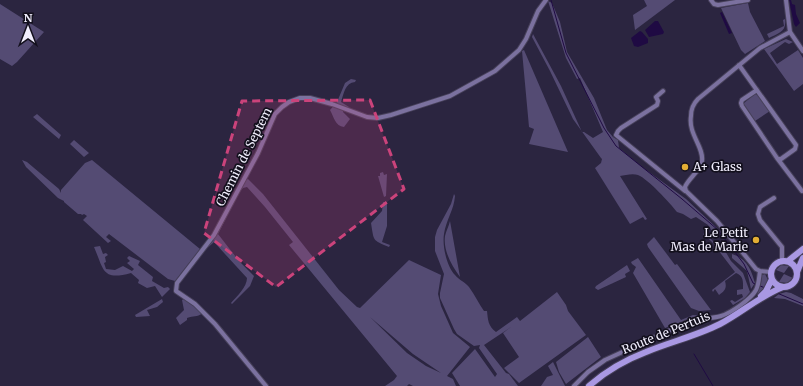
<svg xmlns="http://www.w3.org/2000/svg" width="803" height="386" font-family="Merriweather,serif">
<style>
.green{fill:#544b73;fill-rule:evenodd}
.water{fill:#1f0a43}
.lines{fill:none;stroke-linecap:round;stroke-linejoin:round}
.stream{stroke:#1f0a43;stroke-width:1}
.street-casing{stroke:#47415a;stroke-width:6}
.secondary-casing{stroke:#47415a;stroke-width:8}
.street{stroke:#7b719f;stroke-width:4}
.secondary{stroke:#a998e3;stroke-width:6}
.marked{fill:#cb437b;fill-opacity:0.2;stroke:#cb437b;stroke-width:3;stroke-dasharray:8 5;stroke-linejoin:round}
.poi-dot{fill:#e3ae34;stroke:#13101d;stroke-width:1.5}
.labels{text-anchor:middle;stroke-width:3.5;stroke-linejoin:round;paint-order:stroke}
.street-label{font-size:12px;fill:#f1eefd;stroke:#13101d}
.poi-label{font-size:12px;fill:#f1eefd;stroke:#13101d;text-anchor:start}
</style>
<rect width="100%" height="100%" fill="#2b2540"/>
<path class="green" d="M644,0H675L635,30L633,15L647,6Z
M548,1L552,3L560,22L567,52L594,98L607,130L613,137L618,140L619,148L642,167L686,199L721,232L716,237L708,225L696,217L691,219L683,214L677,212C670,203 648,179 638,175C633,173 625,175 620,176L647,219L645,220L643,217L630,224L595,168L601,163L602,159L601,158L573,119L550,71L532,37L533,34L561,86L582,132H584L593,138L603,132L580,78L577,79L566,58Z
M748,3L750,12L765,41L745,54L741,50L721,8Z
M0,4L44,32L17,62L12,66L0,59Z
M785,19C787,32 778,33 769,38L767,34L784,26L783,20Z
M786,39L793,42L789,44L785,42L770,53L777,64L798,50L803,58V84L794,91L764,49Z
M524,50L568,152L529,144L534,129L529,127L522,51Z
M351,79L356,80L355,82C345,83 344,93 341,102L349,107V109L343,108V112L350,119L344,127C335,126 334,117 330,110L337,102L345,83Z
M755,94L758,95L770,111L755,121L744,105V103Z
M37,114L61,135L59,139L33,117Z
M74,140L89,153L84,157L70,144Z
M22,160L27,162L59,189L61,193V190L85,163L92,160L200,249L175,281L168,279L109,234L106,237L111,241L108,243L83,220L87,216L84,214L82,215L81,214H78L64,202V201L58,198L26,167Z
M383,172L384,175L387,174L386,196L384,197L378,176H380V173Z
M248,179L263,194L339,290L357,307L360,308L409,260L441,275L438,294L441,306L453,333L470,347L447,376L453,379L456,386H413L409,384L407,386H385L394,380L397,376L289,245L293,242L265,207L247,187L243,188L240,191L218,234L239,261L254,276L250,286L232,304L231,303C237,296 247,287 247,278L214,242L202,253L245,180ZM370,317L413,354L441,373L426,366L407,353Z
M454,194L455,196C454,210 446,220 444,234C442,246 447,267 455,275C459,280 465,282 469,287C475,295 479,304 484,311H487C488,320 488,326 496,332L517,317L520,321L557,292L566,305L568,311L586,335L519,383L504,368L519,357L503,333L511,327L484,345L506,373L509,374L518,386H460L452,373L475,349L495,377L497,374L479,348L480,345L474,346L457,334L454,329L440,298V293L444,274L435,251V237L437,230L451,204Z
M383,202H387V226L382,242L390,245L389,247C372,240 374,241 371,223L382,211Z
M450,221L460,277C452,266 443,251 445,236C446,231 449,226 450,221Z
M705,233L715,243H719L724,249L731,261L743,273L750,292L745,298L733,305L730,301L732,300L735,302L743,297L742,294L737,295V290L743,289C743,282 744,276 736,273L725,281C727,288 725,291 719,295L715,289L713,292L712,290L735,272L712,242L703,234Z
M654,237L675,265L677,264L711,310L699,311L691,308L648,247L647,244Z
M100,246L103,254L106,253L108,255L105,257L106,262L104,263L106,269L115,270L123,266L132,271L134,269L127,263L130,261L127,258L129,256L140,261L138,265L153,277L152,281L164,288L168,287L170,289L162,297L155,286L147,288L138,283L139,280L131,273C102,281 104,270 94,247Z
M732,254C747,259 751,269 755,283L751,289L747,271L732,258Z
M638,258L681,320L693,315L703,316L692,318L665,328L633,273L636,267L632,264L631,262Z
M627,265L630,271L625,274L626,277L598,290L595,288L596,286Z
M781,265L789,266L784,273L776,270Z
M765,274L768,280L766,286L757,295L761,283L762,275Z
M784,274L793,278L787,283L779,282Z
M786,292L791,293L803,299V306L785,299L774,298L779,294Z
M185,298L203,313C196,318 194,315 187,318V320L180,325L176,318L184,310L182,300Z
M162,299L163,302L157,307L147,310L150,316L136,317L135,315Z
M588,337L601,357L566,384L559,372L556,362Z
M553,362L565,386H541L547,377L553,375L548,366Z"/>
<path class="water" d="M789,0H791L792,4L795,5L796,14L800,23L796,27L794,24Z
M722,12L732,33L729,34L720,13Z
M655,21H658L664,32L663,34L649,37L645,30Z
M640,31L642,32L648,39V43L638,47L634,46L631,38Z"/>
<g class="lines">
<path class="stream" d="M551,0L566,53L604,128L616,146L682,199L718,230L744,264L753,283L755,284
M758,285L765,288
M777,293L803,304
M694,354L713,386"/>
<defs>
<path id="street" d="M711,0L714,4L718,5L748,0
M786,0L790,32L803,51
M739,65L796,145L795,149L781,159H778
M757,90L742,100L741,103L742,106L777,158L802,191
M663,91L656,97L658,101L657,105L621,128L618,131L616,135L685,191
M774,198L760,207L758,214L760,220L782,247V261
M771,272L760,271L756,269L717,221L686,191L685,187C688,179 701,170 702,161C704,147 688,134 691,116C691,109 693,104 698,99L760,48L790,32
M266,386L215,324L195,304L176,291L177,283L214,235L258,153L275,114L282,107L289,102L300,98H310L332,104L367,117L378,118L391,115L450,96L495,71L519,50L526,39L538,11L546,0
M574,386L588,372L605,360L690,321C700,318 711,319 721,316C731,313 751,299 756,290C759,284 759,277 760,271"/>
<path id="secondary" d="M771 274a13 13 0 1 1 26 0a13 13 0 1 1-26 0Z
M788,261L803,249
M797,272L803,258
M761,296L766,291L772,279
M589,386C606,371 625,360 646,352C670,342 696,336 720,324C741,313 760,296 783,287"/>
</defs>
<use href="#street" class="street-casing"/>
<use href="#secondary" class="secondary-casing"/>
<use href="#street" class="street"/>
<use href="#secondary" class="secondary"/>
</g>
<path class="marked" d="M370,100L404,189L276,287L204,233L242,101Z"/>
<g class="poi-dot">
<circle cx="685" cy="167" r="4"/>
<circle cx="756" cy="240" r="4"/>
</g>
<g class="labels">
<g class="street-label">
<text transform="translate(244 157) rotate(-63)" y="4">Chemin de Septem</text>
<text transform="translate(666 333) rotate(-22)" y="4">Route de Pertuis</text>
</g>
<g class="poi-label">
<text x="693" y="171">A+ Glass</text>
<text x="748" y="237" text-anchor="end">Le Petit<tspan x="748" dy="14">Mas de Marie</tspan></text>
</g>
</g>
<g transform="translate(28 28)" stroke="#13101d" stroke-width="3" paint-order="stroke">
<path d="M0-3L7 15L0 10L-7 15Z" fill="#f1eefd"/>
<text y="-6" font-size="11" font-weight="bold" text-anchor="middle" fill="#f1eefd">N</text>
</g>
</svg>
